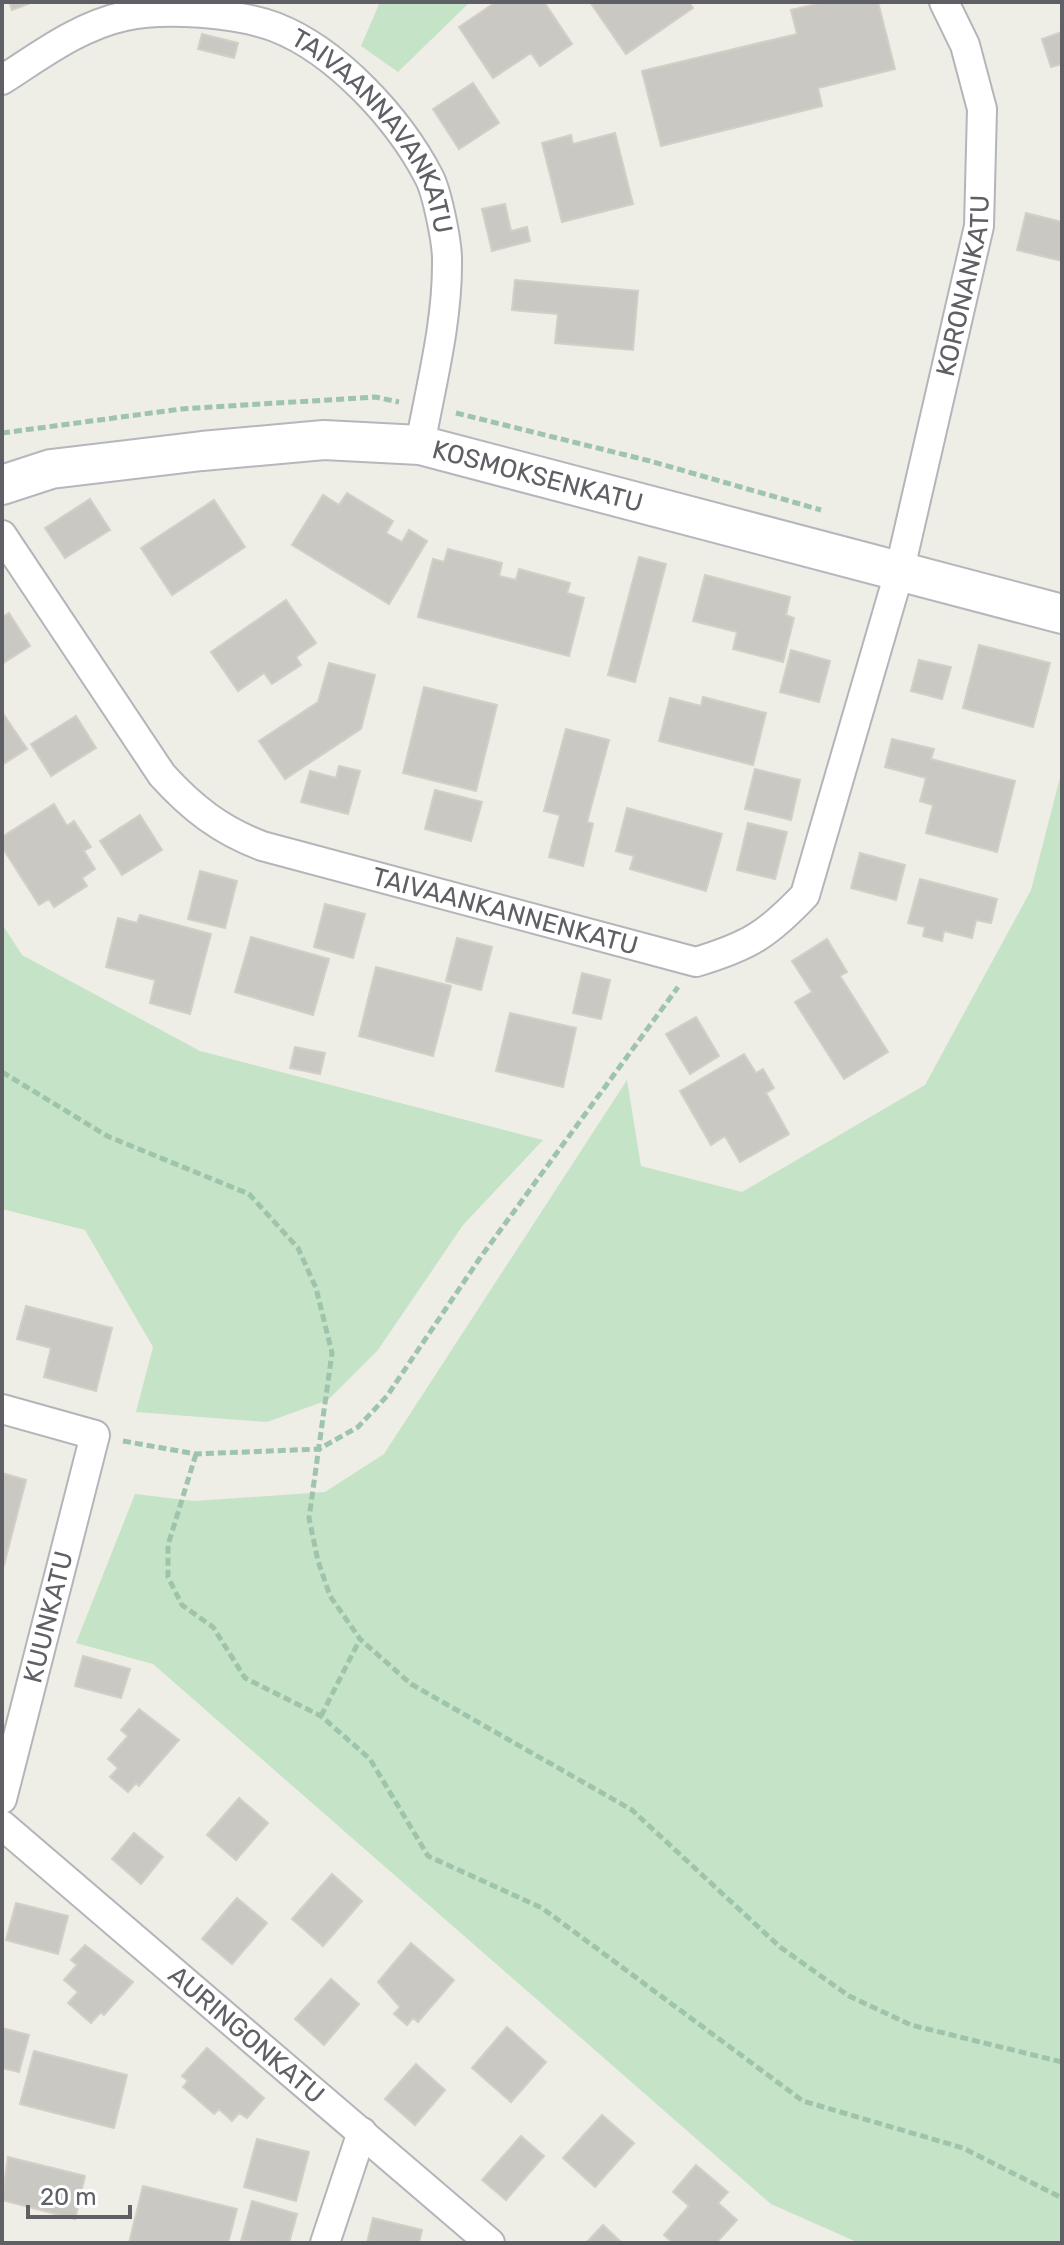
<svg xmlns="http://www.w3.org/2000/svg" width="1064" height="2245" font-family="Rubik,sans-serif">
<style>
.green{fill:#c5e4c7}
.building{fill:#cac8c2;stroke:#d3cfc5;stroke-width:2}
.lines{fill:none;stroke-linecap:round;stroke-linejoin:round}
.street-casing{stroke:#b3b5b9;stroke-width:32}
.secondary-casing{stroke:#b5b7bc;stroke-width:42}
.path{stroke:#9ec4ac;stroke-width:5;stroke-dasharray:8 4;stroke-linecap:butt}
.street{stroke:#fff;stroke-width:28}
.secondary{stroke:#fff;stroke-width:38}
.labels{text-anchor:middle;stroke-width:6;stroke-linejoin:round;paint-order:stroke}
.street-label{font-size:26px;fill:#5e6065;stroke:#fff}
</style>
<rect width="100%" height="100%" fill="#eeede6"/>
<path class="green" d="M380,2H470L398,72L361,46Z
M1062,770V2243H859L771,2204L153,1664L76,1643L135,1494L194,1501L325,1492L384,1454L627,1080L641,1166L742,1192L925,1085L1031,890Z
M2,924L22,955L200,1051L543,1140L463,1225L378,1350L328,1400L267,1422L136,1412L153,1347L85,1230L2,1209Z"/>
<path class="building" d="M9,2H33L12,10Z
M496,2H544L572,44L540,66L531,53L493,78L459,27Z
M590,2H689L693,8L626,54Z
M825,2H878L895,69L818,88L822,106L661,146L642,71L797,34L791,10Z
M1062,32V64L1051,67L1042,39Z
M202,34L238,43L234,58L198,49Z
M473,83L499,123L459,149L433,109Z
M615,133L633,204L562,222L542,143L571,135L573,144Z
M505,204L511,231L527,227L530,241L492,251L482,209Z
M1026,213L1062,222V261L1017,250Z
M515,280L638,291L633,350L555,343L558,314L512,310Z
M347,493L393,521L386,533L402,542L409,530L427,541L389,604L292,545L323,495L339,505Z
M90,499L110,530L65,558L45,528Z
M214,500L245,547L172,595L141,548Z
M448,549L502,563L499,576L516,580L519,569L570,583L567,593L584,598L569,656L418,617L433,559L444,562Z
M639,557L666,564L635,682L608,675Z
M705,575L790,597L786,615L794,618L783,662L733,649L737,632L693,621Z
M286,600L316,643L296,657L301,665L272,684L264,673L238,691L211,652Z
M9,613L30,646L2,664V617Z
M979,645L1050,663L1033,727L963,708Z
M791,650L830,661L819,702L780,692Z
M919,660L951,667L942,699L911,691Z
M329,663L375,675L361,729L285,779L259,741L318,702Z
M424,687L497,705L476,791L403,773Z
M703,697L766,713L753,765L659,741L670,698L701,706Z
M2,712L27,749L2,765Z
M76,716L96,748L51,776L31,744Z
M566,729L609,740L587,822L593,824L583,866L549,857L560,815L544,811Z
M892,739L934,749L931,759L1015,781L997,852L926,833L933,805L920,801L926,778L885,767Z
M339,766L360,771L348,814L301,802L310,771L336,778Z
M755,769L800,780L791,820L745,809Z
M435,790L482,802L471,841L425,829Z
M54,804L67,826L74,821L91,847L84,851L95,869L82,878L87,886L54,907L49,899L39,905L2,847V837Z
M627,808L722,834L706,891L630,869L634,856L616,851Z
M140,815L162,850L122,875L100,841Z
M748,823L787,832L775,879L737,870Z
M860,853L905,865L896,900L851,888Z
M200,871L237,881L225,928L188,919Z
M920,879L997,899L991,923L976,920L972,938L944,931L942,941L923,936L925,927L908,923Z
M325,904L365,914L353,958L314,947Z
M140,915L211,934L190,1014L150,1003L155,980L106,967L118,918L137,923Z
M251,937L329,959L313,1015L235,992Z
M457,938L492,947L481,990L446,981Z
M827,939L847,972L840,976L888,1052L844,1079L795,1002L812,992L792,961Z
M376,967L451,986L433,1056L359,1036Z
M582,973L610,980L601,1019L573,1013Z
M510,1013L576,1028L563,1087L496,1071Z
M696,1017L719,1056L690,1074L666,1034Z
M295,1047L325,1053L320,1074L290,1068Z
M744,1054L756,1073L763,1069L774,1088L766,1093L789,1134L740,1162L725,1136L711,1145L680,1091Z
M26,1306L112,1328L96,1391L44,1377L51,1348L17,1339Z
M2,1473L26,1480L4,1565L2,1564Z
M83,1656L130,1669L121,1698L75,1686Z
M139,1709L179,1740L139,1786L136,1783L128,1792L110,1777L118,1768L108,1759L128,1736L121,1730Z
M239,1798L268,1823L236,1860L207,1835Z
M134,1833L163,1857L141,1884L112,1859Z
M332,1874L362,1901L323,1946L292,1919Z
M237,1898L267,1923L232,1964L202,1939Z
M16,1903L68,1916L58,1954L6,1940Z
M411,1943L454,1980L418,2022L413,2018L407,2025L394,2014L400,2007L378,1982Z
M85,1945L133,1982L104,2015L101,2012L91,2023L68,2003L78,1992L64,1980L77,1965L71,1960Z
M331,1979L359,2004L324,2045L295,2019Z
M507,2027L546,2062L511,2102L472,2068Z
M2,2028L29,2035L19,2072L2,2068Z
M207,2048L264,2098L247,2118L239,2113L232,2121L219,2109L214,2114L183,2087L188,2081L182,2076Z
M34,2051L127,2075L114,2128L20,2104Z
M416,2064L445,2090L415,2125L385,2099Z
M602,2115L634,2143L595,2187L563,2158Z
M521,2136L544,2156L506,2200L482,2180Z
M257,2139L309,2152L296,2201L244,2187Z
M8,2157L85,2176L75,2219L2,2200Z
M696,2165L728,2192L718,2203L737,2220L716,2243H673L664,2235L689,2206L673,2192Z
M143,2186L237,2209L228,2243H129Z
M252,2201L297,2214L289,2243L241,2241Z
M373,2218L422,2230L419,2243H367Z
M603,2225L622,2243H586Z"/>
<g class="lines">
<defs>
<g id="street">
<path id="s1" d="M2,80C41,55 79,26 125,16C165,7 237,13 275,27C337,51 399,119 429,177C437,192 447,242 447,259C448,321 431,385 420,445"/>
<path id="s2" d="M2,535L162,775C192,808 220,830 262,846L696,962C749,946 767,935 805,895L899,573L979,226L982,109L965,45L944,2"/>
<path d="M2,1409L95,1435L2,1799"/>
<path id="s3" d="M2,1825L490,2243"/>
<path d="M325,2243L362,2132"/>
</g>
<g id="secondary">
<path id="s4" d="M2,485L51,469L202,451L324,440L420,445L1062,614"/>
</g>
</defs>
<use href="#street" class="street-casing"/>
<use href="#secondary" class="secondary-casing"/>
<path class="path" d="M456,413L650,461L821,510
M2,433L181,409L375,397L399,402
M2,1072L107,1136L249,1194L298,1248L316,1288L332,1353L309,1518L318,1561L330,1596L360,1639L411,1684L632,1810L780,1947L849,1996L911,2025L1062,2062
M123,1441L196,1454L319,1449L358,1427L387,1396L480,1258L678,987
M196,1454L168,1545V1577L182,1605L213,1627L245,1678L321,1716L370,1759L428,1856L542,1908L803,2101L963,2148L1062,2198
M321,1716L360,1639"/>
<use href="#street" class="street"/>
<use href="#secondary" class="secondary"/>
</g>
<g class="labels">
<g class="street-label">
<text dy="9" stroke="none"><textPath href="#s1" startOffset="440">TAIVAANNAVANKATU</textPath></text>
<text dy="9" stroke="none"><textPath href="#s2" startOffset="1622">KORONANKATU</textPath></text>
<text dy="9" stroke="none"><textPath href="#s4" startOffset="544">KOSMOKSENKATU</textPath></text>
<text dy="9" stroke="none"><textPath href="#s2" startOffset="664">TAIVAANKANNENKATU</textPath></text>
<text transform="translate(48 1617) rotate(-76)" y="9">KUUNKATU</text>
<text dy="9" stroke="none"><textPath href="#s3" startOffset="322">AURINGONKATU</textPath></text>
</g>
</g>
<rect width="1064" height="2245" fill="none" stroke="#5e6065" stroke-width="8"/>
<path d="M28 2205v12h102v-12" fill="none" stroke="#5e6065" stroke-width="4"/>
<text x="40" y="2205" font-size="24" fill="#5e6065" stroke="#ffffff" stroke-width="6" paint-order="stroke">20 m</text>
</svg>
